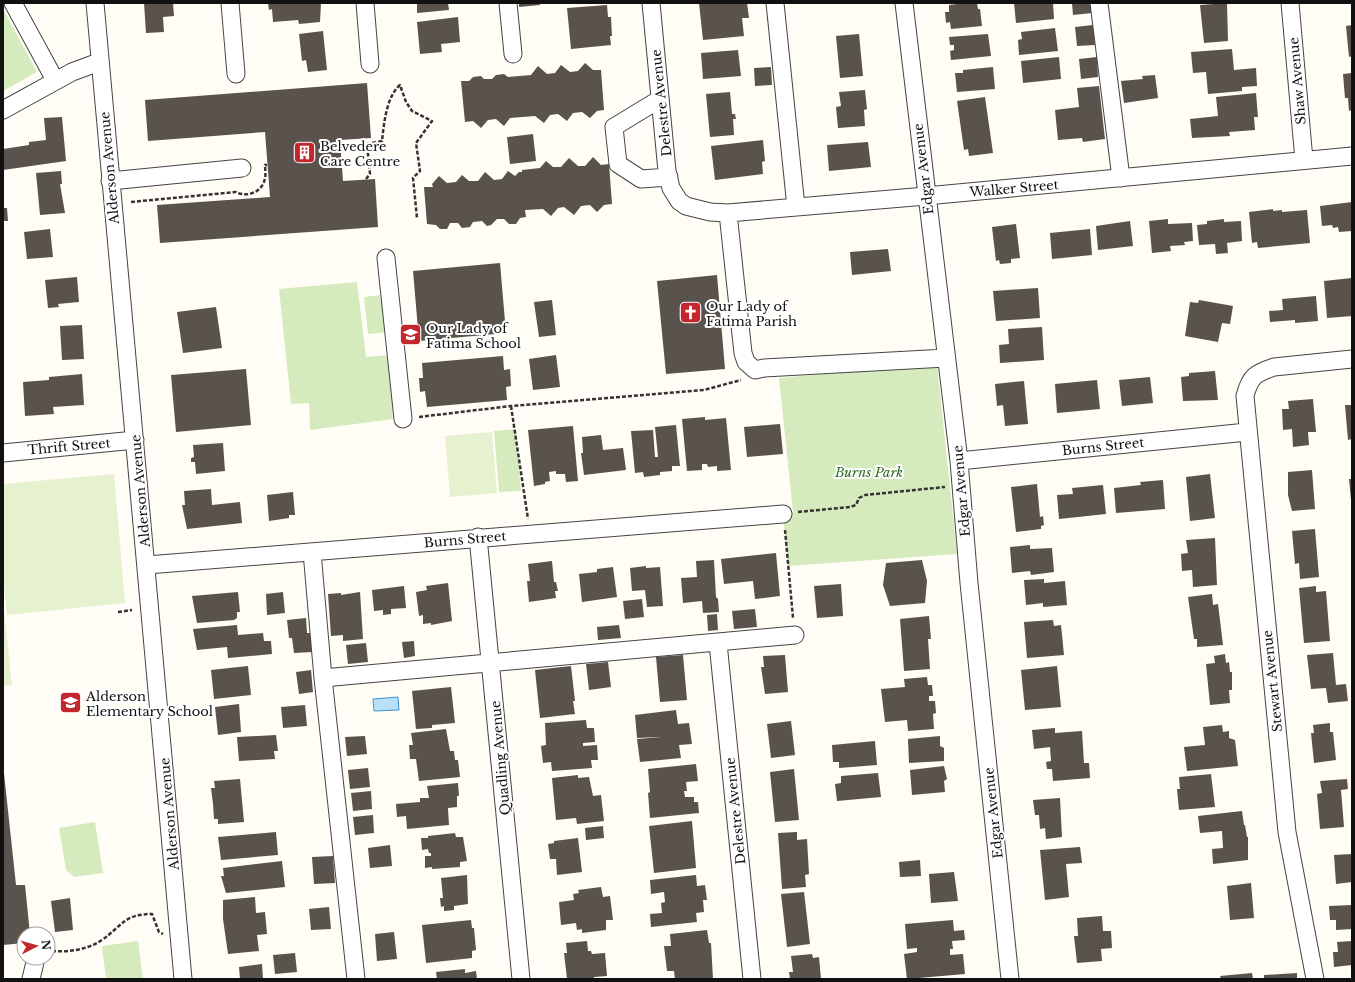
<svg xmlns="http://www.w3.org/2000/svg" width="1355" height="982" font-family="'Libre Baskerville',serif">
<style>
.green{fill:#d5ebbd}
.pitch{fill:#e6f2cf}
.water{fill:#b9e0f7;stroke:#3f96cf}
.building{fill:#5a524d}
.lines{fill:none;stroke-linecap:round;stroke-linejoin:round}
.minor-casing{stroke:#444;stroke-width:19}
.path{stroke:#333;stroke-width:2.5;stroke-dasharray:4 2;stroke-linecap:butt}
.minor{stroke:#fff;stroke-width:17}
.labels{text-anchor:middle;stroke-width:4;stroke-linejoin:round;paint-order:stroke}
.street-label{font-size:13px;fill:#111;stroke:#fff}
.poi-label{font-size:13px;fill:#111;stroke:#fff;text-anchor:start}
.park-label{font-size:13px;font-style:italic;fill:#2f6b1f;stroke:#fff}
</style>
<rect width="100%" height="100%" fill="#fffdf5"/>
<path class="green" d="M3,9L37,72L3,91Z
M357,282L366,357L389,355L395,409L392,410L393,419L310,430L309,403L291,404L279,289Z
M380,295L381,303H386L388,332L368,334L364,297Z
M937,364L957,554L788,566L783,514L793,512L779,378Z
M516,429L521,491L499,492L494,431Z
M95,822L103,873L74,877L66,870L59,828Z
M138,941L143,979H106L102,946Z"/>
<path class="pitch" d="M492,432L497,493L450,497L445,436Z
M114,474L125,603L7,615L3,573V484Z
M3,601L12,685L3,686Z"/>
<path class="water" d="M398,697L399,710L374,711L373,699Z"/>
<path class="building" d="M144,3H173L174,16L163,17L164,32L146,33Z
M268,3H321L320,22L299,24L298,20L273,22L272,9L269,10Z
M417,3H448L449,10L417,13Z
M519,3H540V5L519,7Z
M699,3H747L749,18H742L744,36L703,40Z
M965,3H977L978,9H980L982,26L951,29L950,22L946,23L945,12H949V5Z
M1014,3H1053L1054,19L1016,23Z
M1072,3H1091L1092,13L1073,15Z
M1227,3L1228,41L1204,43L1200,5Z
M607,5L608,17H611L612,36H610L611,45L571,49L567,8Z
M458,17L460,42L441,44L442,52L420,54L417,22Z
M1093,25L1095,45L1077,46L1075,27Z
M1352,25V56L1349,57L1346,26Z
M1055,28L1058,51L1019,55L1018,40L1022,39L1021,32Z
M323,31L327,70L308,72L306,60L302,61L299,34Z
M859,34L863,76L840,78L836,36Z
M988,34L991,56L951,60L950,51L954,50V45H950L949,37Z
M1232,49L1234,70L1256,68L1257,86L1242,87V91L1208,94L1206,72L1193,73L1191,52Z
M738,50L741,76L703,79L701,53Z
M1059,57L1061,79L1023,83L1021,61Z
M1097,57L1098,77L1081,79L1079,59Z
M585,63L593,70H601L604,110L597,111L590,118L582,112L573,113L567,121L558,114L550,115L544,123L535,116L510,118L504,126L496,119L488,120L481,128L473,121L465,122L461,81H469L473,77L481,76L484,79H492L496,75L504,74L508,77L531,75L538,66L547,74L555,73L561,65L570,72L578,71Z
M771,67L772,85L755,86L754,68Z
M993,67L995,89L957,92L955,73H963V70Z
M1352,73V110L1349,111L1348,98H1345L1343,74Z
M1155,75L1158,98L1124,103L1121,81L1143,79L1142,76Z
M367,83L371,138L340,140L343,181L375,179L378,227L160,243L157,205L270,197L265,132L148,141L145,100Z
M1099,86L1105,139L1083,142L1082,138L1058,140L1055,110L1079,107L1077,88Z
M865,90L867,109L864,110L865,126L838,128L836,107L841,106L839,92Z
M730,92L732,114H735L736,119H733L734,135L710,137L706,94Z
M1256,93L1258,117H1254L1255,130L1229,132L1230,136L1192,138L1190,119L1218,116L1216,97Z
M985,97L993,153L969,156L968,149L964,150L957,101Z
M62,117L66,161L3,170V149L29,145V142L46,140L44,118Z
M533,134L536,161L510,164L507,137Z
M763,140L765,161L762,162L763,174L715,180L711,146Z
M868,142L871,167L829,171L827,145Z
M593,157L601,165L609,164L612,204L604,205L597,212L590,205L581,206L574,215L564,207L558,208L551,216L543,209L525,210L526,217L520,218L516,224H509L504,219H497L491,225L487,226L482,221L473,222L470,227L462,228L458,223H450L447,229H440L436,225L427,224L424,187H433L432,184L439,176L447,183L456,182L462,175L469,181H478L485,172L494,180L502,179L508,171L515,176L519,172H522V170L540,168L546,161L553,167H561L569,158L578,166H585Z
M61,171L62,184H60L65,213L40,215L36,173Z
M1352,202V231L1339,232L1338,227L1333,228L1332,225L1322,226L1320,206Z
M3,208H7L8,221H3Z
M1273,209V211L1282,210V212L1307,210L1310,243L1258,248L1257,242L1252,243L1249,212Z
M1168,219V224L1192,223L1193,241L1184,242L1185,245L1170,246L1171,251L1152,253L1149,221Z
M1224,219V222L1241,221L1242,241L1227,243L1228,253L1216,254L1215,244L1199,245L1197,225L1207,224V221Z
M1130,221L1133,246L1098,250L1096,226Z
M1016,224L1020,258L1011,259V263L1000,264L999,260L996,261L992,227Z
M50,229L53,257L27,259L24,232Z
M1090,229L1092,255L1052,259L1050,233Z
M888,249L891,271L852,275L850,252Z
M500,263L506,333L419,341L413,271Z
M717,275L725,369L666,374L657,281Z
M77,277L79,302L58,304L59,307L48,308L45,280Z
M1352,278V316L1327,318L1324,281Z
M1038,288L1040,318L996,321L993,291Z
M1316,296L1318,321L1295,323V320L1270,322L1269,311L1283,310L1282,299Z
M552,300L556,335L539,337L534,302Z
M1199,300L1233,306L1230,324L1222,323L1218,342L1185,336L1190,302L1198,303Z
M216,307L222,348L183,353L177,312Z
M82,325L84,359L62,360L60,326Z
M1042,327L1044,360L1000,363L999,345L1009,344L1008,329Z
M556,355L560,387L533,390L529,359Z
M503,356L504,370L510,369L511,386L506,387L507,400L427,407L425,391L420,392L419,378H423L422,363Z
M246,369L251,425L176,432L171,375Z
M1215,371L1218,400L1183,401L1181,377L1189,376V373Z
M82,374L84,405L53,407L54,414L25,416L23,382L49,380V377Z
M1150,377L1153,403L1122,406L1119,380Z
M1097,380L1100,409L1057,413L1055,384Z
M1024,381L1028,424L1005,426L1003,405L997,406L995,384Z
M1313,399L1316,432H1308L1309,445L1293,447L1292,429L1283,430L1282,409H1289L1288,401Z
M1345,405H1352V439L1348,440Z
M705,417V420L726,418L731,470L717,471V466L708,467L707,464H702V470L687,471L682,419Z
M780,424L783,454L747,457L744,427Z
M676,425L680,466H672V471L660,472V475L644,477L643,472L635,473L631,431L653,430L655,457H658L655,427Z
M573,426L578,481L566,482L565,474H556V471L549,472L550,481L545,482V484L534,486L528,430Z
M601,435L603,450L623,448L626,470L584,475L581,453H583L582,437Z
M223,443L225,471L196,474L195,462H191V458L194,457L193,445Z
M1312,470L1315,509L1292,511L1288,495V472Z
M1210,474L1215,518L1190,521L1186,477Z
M1349,479H1352V499L1351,500Z
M1163,480L1165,509L1116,513L1114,488L1141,485L1140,482Z
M1037,484L1040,517L1043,516L1044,525L1041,526V529L1016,532L1011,487Z
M1103,485L1106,514L1059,519L1057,495L1073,494L1072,488Z
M211,489L212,505L240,502L242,523L187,529L182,505H185L184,491Z
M293,492L295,515H289V518L269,521L267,495Z
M1315,529L1319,577L1300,579L1299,563L1295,564L1292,531Z
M1215,538L1217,585L1193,587L1192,570L1182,571L1181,554L1188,553L1186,540Z
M1030,545V549L1052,548L1054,572L1031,575L1030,571L1012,573L1010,547Z
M776,553L780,596L755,599L753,581L724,584L721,559Z
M714,560L716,597L718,599L719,612L703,613L702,601L683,603L681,578L697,577L696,561Z
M922,560L927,581L925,603L890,606L883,585L886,563Z
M552,561L554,582H556L558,591H555L556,598L529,602L527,581H530L528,564Z
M646,566V568L660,567L663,606L647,607L645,590L632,591L630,568Z
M613,567L617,597L582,602L579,574L597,572V569Z
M1044,579V583L1065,581L1067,605L1043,607V603L1026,605L1024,580Z
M448,583L452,621L431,625V623L423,624V615L419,616L416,592L427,590L426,586Z
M841,584L843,616L817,618L814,586Z
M404,586L406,608L391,609V614L383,615V610L374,611L372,590Z
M1316,586V592L1326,591L1330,641L1304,643L1299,588Z
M238,592L240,612H237V618L234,620L197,623L192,596Z
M283,592L285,613L267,615L266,594Z
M360,592L363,639L343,641V635L331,636L328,594L341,593V595Z
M1212,594L1213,605L1218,604L1223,645L1197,647V639H1194L1188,597Z
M642,599L644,617L625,619L623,601Z
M755,609L757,627L734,629L732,611Z
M717,614L718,630L708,631L707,615Z
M929,616L931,639H928L930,669L904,671L900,619Z
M306,618L307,633H311L313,652L294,653L292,638H289L287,620Z
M1053,620L1054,626L1061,625L1064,655L1027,658L1024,622Z
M237,625L238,635L263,633L264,641H271L272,654L228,658L227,647L197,650L193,629Z
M619,625L621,638L598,640L597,627Z
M414,641L415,656L404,658L402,642Z
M366,643L368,662L348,664L346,645Z
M1333,653L1336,685L1346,684L1348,701L1328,703L1326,688L1311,689L1307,655Z
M1225,654L1226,663L1229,662L1230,672H1232V690H1229L1230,703L1210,705L1206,664L1215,663L1214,656Z
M683,655L687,700L660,702L656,657Z
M785,655L788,692L765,694L761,667H764L763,656Z
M608,662L611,687L589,690L586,664Z
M248,666L251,695L214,699L211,670Z
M571,666L575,701H573L575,714L540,718L535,670Z
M1057,666L1061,707L1025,710L1021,670Z
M311,670L313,692L299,694L296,672Z
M927,677L928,685H932L933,696H929V701H935L936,713L933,714L934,729L908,731L907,720L885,722L881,689L905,687L904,679Z
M451,687L455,723L432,725V728L416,729L412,691Z
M239,704L241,732L218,735L215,707Z
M305,705L307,726L283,728L281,707Z
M676,710L678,724L689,723L692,744L679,745L681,758L640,762L637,739L661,737L637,738L635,715Z
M586,720L587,728H594L595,742L583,743V746L597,745L598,760H591L592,768L552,771L551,762L543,763L541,746L546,745L545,723Z
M791,721L795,755L771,758L767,724Z
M1330,723V732H1333L1336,760L1314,763L1311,733H1314L1313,725Z
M1222,725L1223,732L1229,731V738L1235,740L1238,766L1187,771L1184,747L1205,745L1203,727Z
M1055,728V733L1082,731L1084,763H1089L1090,778L1053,781L1052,769H1047L1046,762L1051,761L1050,747L1034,749L1032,730Z
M446,729L450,751H454L455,760H458L460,777L419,781L416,759H410L409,745H413L411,733Z
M276,735L278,751H274L275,759L239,761L237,737Z
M365,736L367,754L347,756L345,737Z
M940,736V746L944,748V761L909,763L908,739Z
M875,741L877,765L839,768V762H833L832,745Z
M3,764L16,885H25L30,934H24V943L3,945Z
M696,764L698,781L686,782L687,791H684L685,797H694V802H698L699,813L650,818L648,793L650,792L648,769Z
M944,766L947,779L944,781L945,792L912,795L910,770Z
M368,768L370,787L350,789L348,770Z
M794,769L799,820L775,822L770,772Z
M878,773L881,797L837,801L835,784L841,783V776Z
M1211,774L1215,807L1179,810L1177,789H1180L1179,777Z
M578,775V778L589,777L593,796L601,795L604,821L577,824L576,818L556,820L552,778Z
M240,779L244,822L218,824V819H214L213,804L211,788H215L214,781Z
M1347,779L1348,789L1341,790L1344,827L1320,829L1317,794L1322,793L1320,781Z
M458,783L459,796H457V807L448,808L449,825L407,829L406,816L397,817L396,804L420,802V798H429L427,786Z
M371,791L372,809L353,811L351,793Z
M1060,798L1062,837L1046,839L1045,828L1040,829L1039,815H1035L1033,800Z
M1242,811L1244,825H1245L1247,837H1248V860L1213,864L1212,849L1223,848L1222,831L1200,833L1198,816Z
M373,815L374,833L355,835L353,817Z
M692,821L696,868L654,873L649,826Z
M603,826L604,838L586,840L585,828Z
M276,832L278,855L221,860L218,837Z
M797,832V840L807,839L809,874L805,875L806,887L782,889L778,833Z
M455,833L456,837H463L467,861L460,862V867L432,869V867L425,868V856H431V853H429L428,849L422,850L421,838H428V836Z
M578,838L582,872L557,875L556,859H550L548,844L554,843V841Z
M390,845L392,866L370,868L368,848Z
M1080,847L1082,863L1066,864L1069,897L1045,900L1040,850Z
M1352,854V882L1336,884L1334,855Z
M333,856L335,883L314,884L312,857Z
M920,860L921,876L900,877L899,862Z
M282,861L285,887L226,893L221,876H224L223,868Z
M954,872L958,901L931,903L929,874Z
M467,875L468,904L454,906V910L444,911V906L441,907L440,898H443L441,878Z
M696,875L697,886L705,885L707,900H703L704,912L696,913L697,922L651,927L650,914L662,913L661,903L665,902L664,892L651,894L650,880Z
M1251,883L1254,918L1230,920L1227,886Z
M601,887L603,897L610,896L613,920H606V930L582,933V929L577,930L576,923L561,925L559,902L574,900L573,894L579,893L578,890Z
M804,892L810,944L787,947L781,894Z
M255,897L256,913L265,912L267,934L257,935L259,951L228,954L223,919V900Z
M70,898L73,930L55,932L51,901Z
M1352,905V929L1336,930V920H1330L1329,906Z
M329,907L331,929L311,930L309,909Z
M1102,916L1103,931H1111L1112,948L1101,949L1102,961L1077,963L1074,936H1078L1077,918Z
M471,920L472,928H474L476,950L472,951V958L426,963L422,925Z
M953,920L954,931L964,930L965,940L952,941L953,949H950V955L963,954L965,974L907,979L904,954L917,952V948L907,949L905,924Z
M707,930L709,943H711L713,979H675L674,971H667L664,946H671L670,934Z
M394,932L397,959L377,961L375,934Z
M587,941L588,951H591L592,954L605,953L607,976L594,977V979H567L564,953H567L566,943Z
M1352,941V965L1334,967L1333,952H1338L1337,942Z
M295,953L297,972L275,974L273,955Z
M812,954L813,958L819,957L821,979H790L789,972H793L791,956Z
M262,964L263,979H240L239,967Z
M465,969V973L476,971L477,979H437L436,972Z
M1252,973L1253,979H1221L1220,976Z
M1297,973V979H1264V975Z"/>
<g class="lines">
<defs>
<path id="minor" d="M13,3L55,80
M95,3L183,979
M230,3L236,74
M365,3L370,64
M508,3L513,54
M651,3L667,171L671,188L679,201L686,206L710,212L728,213L926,196L1352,156
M775,3L796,207
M904,3L959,461L969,583L1010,979
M1099,3L1121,178
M1290,3L1304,160
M660,99L614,127L618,164L641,179L669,177
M3,110L72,72L99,62
M110,181L242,168
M728,213L743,353L746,362L755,370L764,368L946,358
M386,258L403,419
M3,453L135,440
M959,461L1247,432
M478,537L521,979
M312,552L323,678L356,979
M147,565L783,514
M718,643L752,979
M323,678L795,635
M31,979L36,958
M1315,979L1287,832L1245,396C1250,376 1256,373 1274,367L1352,359"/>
</defs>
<use href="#minor" class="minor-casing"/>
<path class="path" d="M366,179L370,174L367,144L382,141C384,124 386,97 400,85L406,102L412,111L432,121L416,143L420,171L413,178L417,218
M131,202L236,192C247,198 263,192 265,178C266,174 265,169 265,165H267
M511,406L528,519
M419,417L511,406L704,390L741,380
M798,512L850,507L856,505L859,498L865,495L945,487
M785,530L793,618
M118,612L132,610
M52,951C69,952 87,950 102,940C122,926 124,914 152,914L159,932L163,934"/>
<use href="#minor" class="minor"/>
</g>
<defs>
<symbol id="building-square" viewBox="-11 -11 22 22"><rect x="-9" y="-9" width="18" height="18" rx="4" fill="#c4262e" stroke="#fff"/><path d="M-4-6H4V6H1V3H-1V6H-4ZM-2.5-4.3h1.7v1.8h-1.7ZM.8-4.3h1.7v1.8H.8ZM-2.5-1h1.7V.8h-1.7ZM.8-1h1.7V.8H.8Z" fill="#fff"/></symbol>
<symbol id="church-square" viewBox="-11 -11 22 22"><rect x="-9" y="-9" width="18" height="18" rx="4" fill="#c4262e" stroke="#fff"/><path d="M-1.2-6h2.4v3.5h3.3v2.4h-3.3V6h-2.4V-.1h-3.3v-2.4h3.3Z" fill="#fff"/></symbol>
<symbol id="school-square" viewBox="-11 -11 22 22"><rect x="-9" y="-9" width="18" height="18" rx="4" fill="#c4262e" stroke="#fff"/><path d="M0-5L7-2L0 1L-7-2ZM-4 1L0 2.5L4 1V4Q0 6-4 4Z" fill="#fff"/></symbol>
</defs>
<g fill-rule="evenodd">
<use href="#building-square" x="292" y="140" width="25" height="25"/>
<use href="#church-square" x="678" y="300" width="25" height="25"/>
<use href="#school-square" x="398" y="322" width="25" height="25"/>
<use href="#school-square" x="58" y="690" width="25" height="25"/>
</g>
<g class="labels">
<g class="street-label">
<text transform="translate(1297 81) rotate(-95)" y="5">Shaw Avenue</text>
<text transform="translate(661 103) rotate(-96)" y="5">Delestre Avenue</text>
<text transform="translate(109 168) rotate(-95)" y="5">Alderson Avenue</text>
<text transform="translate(923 169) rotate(-97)" y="5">Edgar Avenue</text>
<text transform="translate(1014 188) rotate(-5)" y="5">Walker Street</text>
<text transform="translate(69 446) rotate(-5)" y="5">Thrift Street</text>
<text transform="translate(1103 446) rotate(-6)" y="5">Burns Street</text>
<text transform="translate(140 491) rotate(-95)" y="5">Alderson Avenue</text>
<text transform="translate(961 491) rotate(-95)" y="5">Edgar Avenue</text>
<text transform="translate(465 539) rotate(-5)" y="5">Burns Street</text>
<text transform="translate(1272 681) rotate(-96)" y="5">Stewart Avenue</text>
<text transform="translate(500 758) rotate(-95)" y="5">Quadling Avenue</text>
<text transform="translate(735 811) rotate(-96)" y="5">Delestre Avenue</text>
<text transform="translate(993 813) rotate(-96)" y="5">Edgar Avenue</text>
<text transform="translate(169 814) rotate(-95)" y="5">Alderson Avenue</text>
</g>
<g class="poi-label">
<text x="320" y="151">Belvedere<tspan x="320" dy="15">Care Centre</tspan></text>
<text x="706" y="311">Our Lady of<tspan x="706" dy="15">Fatima Parish</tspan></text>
<text x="426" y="333">Our Lady of<tspan x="426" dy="15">Fatima School</tspan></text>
<text x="86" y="701">Alderson<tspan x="86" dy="15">Elementary School</tspan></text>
</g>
<g class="park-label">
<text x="869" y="477">Burns Park</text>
</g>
</g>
<rect width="1355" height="982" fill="none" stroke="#111111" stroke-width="8"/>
<g transform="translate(36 946) rotate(84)"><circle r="19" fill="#ffffff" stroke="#a0a0a0"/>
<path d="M0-3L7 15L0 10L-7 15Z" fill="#c4262e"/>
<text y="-6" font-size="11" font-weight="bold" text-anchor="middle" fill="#111111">N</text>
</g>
</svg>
